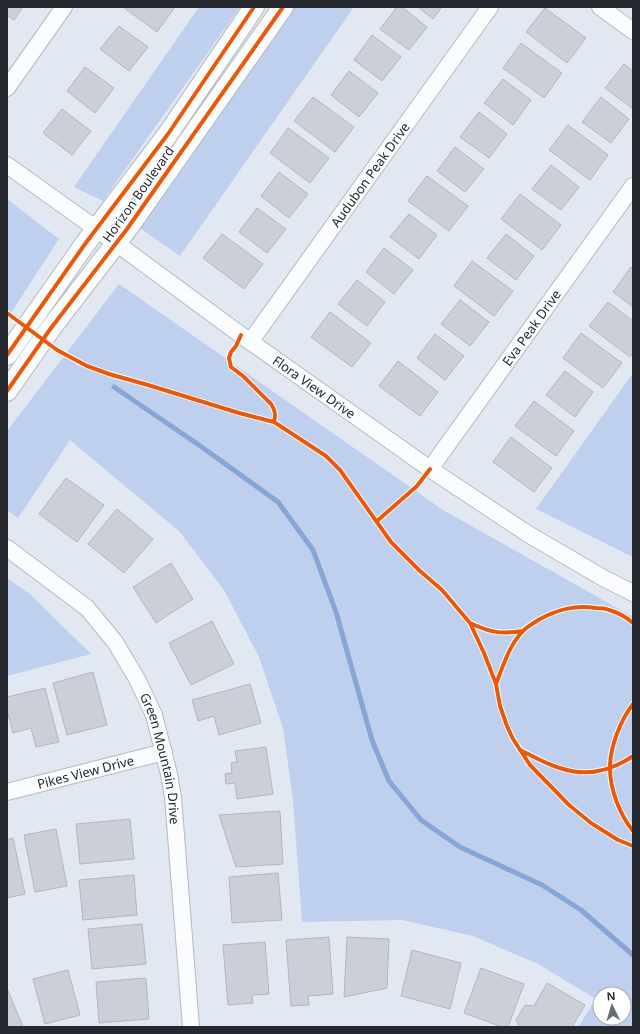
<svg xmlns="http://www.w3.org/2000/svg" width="640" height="1034" font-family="'Noto Sans',sans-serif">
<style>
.green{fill:#bed0ed;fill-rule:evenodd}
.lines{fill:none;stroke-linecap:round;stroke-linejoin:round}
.stream{stroke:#88a6d5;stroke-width:5}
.building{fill:#cbd0d7;stroke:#b2b6bd}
.minor-casing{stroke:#b4b9c0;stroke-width:18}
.tertiary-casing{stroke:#b4b9c0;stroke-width:22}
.minor{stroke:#fbfcfd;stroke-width:16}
.tertiary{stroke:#fbfcfd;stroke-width:20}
.cycleway-casing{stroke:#fff;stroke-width:6}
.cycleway{stroke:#e8590c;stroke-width:4}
.labels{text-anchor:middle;stroke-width:3;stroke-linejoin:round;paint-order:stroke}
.street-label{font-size:13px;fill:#262a30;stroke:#fff}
</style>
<rect width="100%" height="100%" fill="#e2e8f1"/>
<path class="green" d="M199,7H240L103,201L74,187Z
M295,7H354L180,256L140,228Z
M7,199L59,239L7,319Z
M119,284L443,510L633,617V1027H578L596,999L538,964L473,936L402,920L302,922L293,800L283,728L259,657L224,590L179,531L70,440L18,518L7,510V431ZM600,994H624V1018H600Z
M633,373V557L536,509Z
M7,578L30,594L91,654L7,676Z"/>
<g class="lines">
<path class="stream" d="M114,387L199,445L278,502L313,550L336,612L372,740L389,781L421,820L460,847L542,885L581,910L633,955"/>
</g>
<path class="building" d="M7,7H23L14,20L7,15Z
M123,7H175L157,32Z
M397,7H402L427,27L409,50L380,29Z
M418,7H442L433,19Z
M545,8L586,38L567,63L526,32Z
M119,26L148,47L129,71L100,49Z
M372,35L401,57L382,81L354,60Z
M521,43L562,73L544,98L503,68Z
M624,64L633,71V109L605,88Z
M85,67L114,88L95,113L67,91Z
M349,71L378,93L359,117L331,95Z
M503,79L531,100L513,125L484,103Z
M313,97L354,127L335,152L294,121Z
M601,97L629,119L611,143L582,122Z
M62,109L91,131L72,155L43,133Z
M479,112L507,134L489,158L460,137Z
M568,125L608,155L590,180L549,150Z
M288,128L329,158L310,183L270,153Z
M455,147L484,169L465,192L437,171Z
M551,165L579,187L561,210L532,189Z
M279,172L308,194L289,218L261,196Z
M427,176L468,206L449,231L408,201Z
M520,194L561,225L542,250L501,219Z
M257,208L286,229L267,253L239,232Z
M409,214L437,235L419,259L390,237Z
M222,234L263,264L244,289L203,258Z
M506,234L534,256L516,280L487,258Z
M384,248L413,270L394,294L366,272Z
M472,261L513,291L494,316L454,286Z
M631,267L633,269V307L613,292Z
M357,280L385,302L367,326L338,304Z
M460,300L489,322L470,346L441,324Z
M608,302L633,321V352L630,357L589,326Z
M330,312L371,343L352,367L311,337Z
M581,333L622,363L603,388L563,358Z
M435,334L464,356L445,380L417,358Z
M398,361L438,392L420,416L379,386Z
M565,371L593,392L575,417L546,395Z
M534,401L574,431L556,456L515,426Z
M511,437L552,468L534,492L493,462Z
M66,478L104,505L77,542L39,514Z
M117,509L153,539L124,573L88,544Z
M171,563L193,599L156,623L133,587Z
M212,621L234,664L191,685L169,643Z
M93,672L107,725L67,735L53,683Z
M250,684L261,723L219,735L214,716L198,721L192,700Z
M45,688L59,742L36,747L31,728L13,733L7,710V697Z
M266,747L273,794L237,799L235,783L226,784L225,774L232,773L231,763L237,762L235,751Z
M280,811L283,864L236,867L219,815Z
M130,819L134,859L80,864L76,824Z
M56,829L67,886L35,892L24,835Z
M13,838L25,894L7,898V840Z
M278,873L282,920L232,923L229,877Z
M134,875L137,915L83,920L79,880Z
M142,924L146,964L92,969L88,929Z
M329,937L333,994L308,996L309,1005L291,1006L286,940Z
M347,937L389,939L387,988L344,997Z
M265,942L269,994L252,995L253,1003L228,1005L223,945Z
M412,950L461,963L450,1009L401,996Z
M481,968L524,984L508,1027H502L464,1013Z
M68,970L80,1015L45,1024L33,979Z
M146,978L149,1019L99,1023L96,982Z
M547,983L585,1005L572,1027H520L516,1020L525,1005L534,1006Z
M7,988L23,1027H7Z"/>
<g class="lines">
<defs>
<g id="minor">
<path d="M600,7L633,31"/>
<path d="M7,88L64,7"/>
<path id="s1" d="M7,165L116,243L241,335L430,469L528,534L605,579L633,593"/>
<path id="s2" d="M250,342L490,7"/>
<path id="s3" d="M430,469L633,186"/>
<path id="s4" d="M7,548L87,608L115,642L137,679L154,715L169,774L173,797L191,1027"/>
<path id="s5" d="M7,792L164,752"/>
</g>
<path id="tertiary" d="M7,355L85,244L168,134L254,7
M7,391L51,328L127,229L283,7"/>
</defs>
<use href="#minor" class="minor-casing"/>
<use href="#tertiary" class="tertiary-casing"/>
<use href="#minor" class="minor"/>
<use href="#tertiary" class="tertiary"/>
<defs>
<path id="cycleway" d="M7,313L57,350L87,366L109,374L148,385L239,413L274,422L326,456L340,470L391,542L420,571L442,590L470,623L484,653L496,684L500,706L507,726L513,739L530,765L569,805L591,823L618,840L633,846
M241,335L236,346L231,352L229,358L231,367L243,376L271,404C275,410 276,414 274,422
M7,355L85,244L168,134L254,7
M7,391L51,328L127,229L283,7
M377,521L417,486L430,469
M470,623C491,633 501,634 523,631
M496,684C503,666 509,646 522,632C527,626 534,623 540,619C559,609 575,605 596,608C600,608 605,608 609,610C617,612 626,617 633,623
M633,704C620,721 610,747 610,768C610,790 620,815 633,831
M520,750C533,756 546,764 560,768C586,777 611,771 633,756"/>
</defs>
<use href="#cycleway" class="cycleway-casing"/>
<use href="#cycleway" class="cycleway"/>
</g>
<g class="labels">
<g class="street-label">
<text dy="5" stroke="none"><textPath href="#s2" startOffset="206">Audubon Peak Drive</textPath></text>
<text transform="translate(138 194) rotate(-55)" y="5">Horizon Boulevard</text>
<text dy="5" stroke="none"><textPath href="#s3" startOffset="174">Eva Peak Drive</textPath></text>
<text dy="5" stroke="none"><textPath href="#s1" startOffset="379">Flora View Drive</textPath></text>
<text dy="5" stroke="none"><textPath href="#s4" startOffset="271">Green Mountain Drive</textPath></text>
<text dy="5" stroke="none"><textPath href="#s5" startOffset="81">Pikes View Drive</textPath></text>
</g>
</g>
<rect width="640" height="1034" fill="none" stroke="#262a30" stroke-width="16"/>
<g transform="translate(612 1006) rotate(355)"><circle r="19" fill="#ffffff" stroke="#a8aaac"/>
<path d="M0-3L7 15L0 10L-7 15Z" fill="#686c74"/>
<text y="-6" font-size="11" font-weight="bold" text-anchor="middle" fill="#262a30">N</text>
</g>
</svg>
